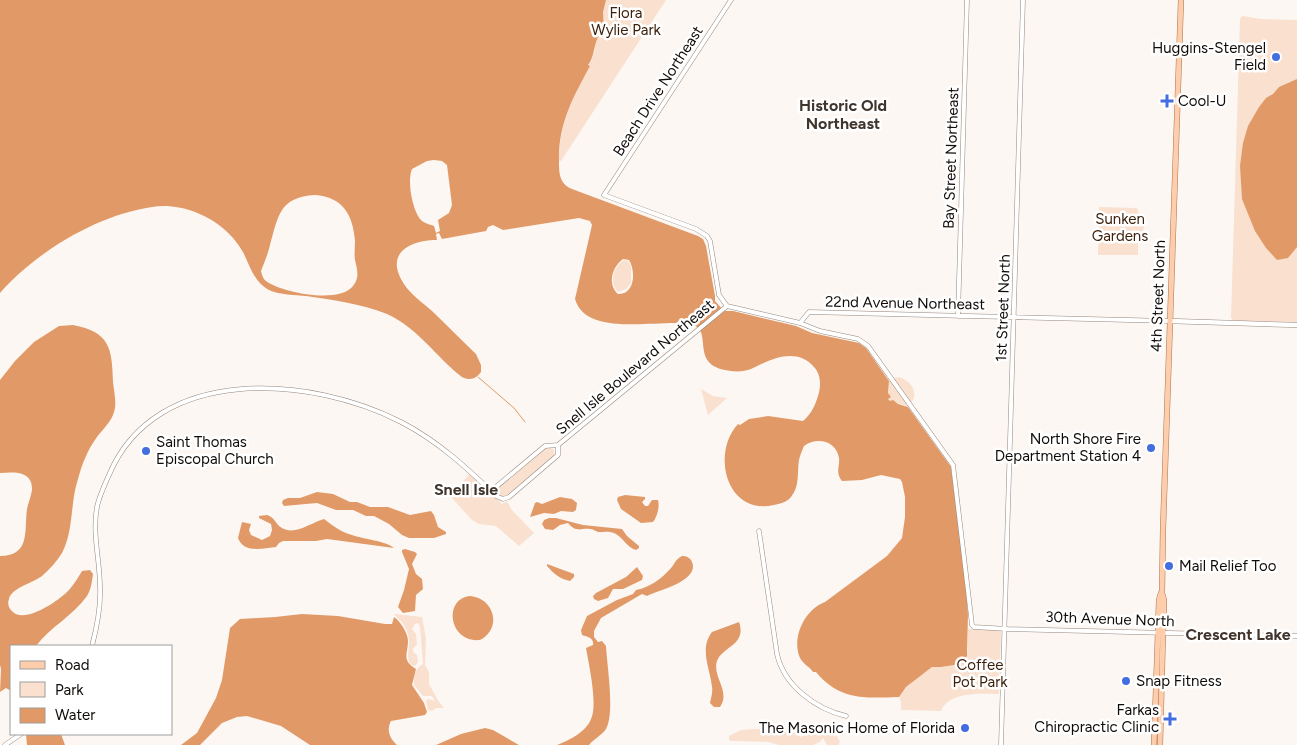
<svg xmlns="http://www.w3.org/2000/svg" width="1297" height="745" font-family="Figtree,sans-serif">
<style>
.green{fill:#f9e0cf}
.water{fill:#e19a67;fill-rule:evenodd}
.lines{fill:none;stroke-linecap:round;stroke-linejoin:round}
.stream{stroke:#e19a67;stroke-width:1}
.tertiary-casing{stroke:#94877e;stroke-width:5}
.secondary-casing{stroke:#94877e;stroke-width:5.5}
.primary-casing{stroke:#aa744e;stroke-width:6}
.tertiary{stroke:#fff;stroke-width:4}
.secondary{stroke:#fff;stroke-width:4.5}
.primary{stroke:#fecdab;stroke-width:5}
.poi-dot{fill:#446ee0;stroke:#fff;stroke-width:2}
.labels{text-anchor:middle;stroke-width:5;stroke-linejoin:round;paint-order:stroke}
.park-label{font-size:15px;fill:#3e210b;stroke:#fff}
.poi-label{font-size:15px;fill:#100b08;stroke:#fff;text-anchor:end}
.street-label{font-size:15px;fill:#100b08;stroke:#fff}
.neighbourhood-label{font-size:16px;font-weight:bold;fill:#40352d;stroke:#fff}
</style>
<rect width="100%" height="100%" fill="#fdf7f3"/>
<path class="green" d="M606,0H666L561,161H559C559,125 573,97 589,66L588,65L595,51V43L598,36L603,32L604,28L603,12Z
M1242,16L1261,19L1297,20V322L1234,321L1231,318L1240,19Z
M1099,207L1137,208L1138,212L1146,217C1147,223 1143,228 1142,235L1138,237V255H1098Z
M624,260L628,261L631,266V283L626,289L618,292C609,282 613,267 624,260Z
M899,377C913,381 921,397 907,406L890,401L888,399L889,381L893,378Z
M701,389L713,396L727,398L708,415Z
M550,447L554,450V457L506,496L503,497L499,495L497,491L499,487L546,448Z
M470,473L502,504L507,501L511,509L534,533L519,546L496,526L479,524L472,520L451,497Z
M394,614L422,617L426,638L425,665L429,672V684L439,702L444,708H436L432,711L428,710L426,701L428,699L435,701L432,696H423L414,685C414,676 415,668 423,664L420,627L418,623L415,624L412,629L416,634L417,644L413,649V652L417,655L418,662L415,666L410,664C406,655 410,648 409,639C408,628 401,621 394,614Z
M968,629L999,630L1001,631L999,694C982,694 949,691 941,711L901,710V702L899,697C906,684 921,676 932,667H941L961,664L964,662L968,651Z
M789,728L801,737L808,731H828L837,736L840,742L838,745H827L823,738L820,742L813,745H779L769,742L732,741L729,740V736L741,730L756,729L770,730Z"/>
<path class="water" d="M0,0H606L603,12L604,31C592,39 597,53 588,65L590,66C573,97 558,125 559,161C559,172 559,184 572,189L698,236L703,239L706,246L715,296V301L724,311H733L796,326L812,333L859,343L866,348L889,381L888,393L891,397L888,399L890,401L893,400L898,404L908,407L951,467L966,589L968,614L967,656L961,664L941,667H932L906,687L899,697C865,698 840,701 816,672H813C810,667 803,664 800,658C791,638 805,609 825,602L887,556L902,538L905,517V497L902,482L900,479L881,475L862,480L842,481C835,472 840,467 839,458C836,440 816,437 804,446C802,451 800,455 799,460C797,473 800,486 791,497C787,502 780,504 774,505C726,516 711,453 738,424L740,425L749,419L768,416L803,421C810,415 814,408 817,399C821,388 822,376 814,367C796,346 769,360 751,369C744,372 733,372 725,370C689,363 715,329 690,324C659,319 586,338 575,299L592,225L590,221L579,218L503,230L493,225L488,227L486,231L442,239L439,233L436,234L437,240C409,240 384,254 404,284C411,295 422,302 432,311C447,325 461,340 476,354L481,365V372C476,379 470,381 462,377C436,357 418,328 387,314C362,304 333,300 306,296C295,295 280,295 269,290C255,283 250,267 244,254C240,246 232,236 225,230C206,213 177,203 152,207C97,215 36,252 0,293ZM434,160L442,161L447,165L452,205L449,213L438,220L440,231L436,233L434,226C429,224 423,223 420,219C412,208 407,181 412,169L427,161ZM315,195C343,197 353,215 355,241C355,247 354,254 355,260C357,269 360,278 353,286C340,304 282,293 266,281C263,279 262,275 261,271C264,263 268,254 270,245C278,217 279,197 315,195ZM623,259L629,260C636,271 635,295 618,294C607,284 612,267 623,259Z
M1297,79V247L1288,258L1277,260L1266,248L1255,231L1242,199L1240,166L1243,143L1248,126L1259,107L1266,98L1273,94L1279,87Z
M73,325C110,332 112,348 113,382C114,391 117,404 114,412C112,421 102,430 97,437C88,449 82,464 78,479C70,503 74,530 62,553C57,561 50,569 42,576C33,583 11,588 9,599C7,604 9,609 13,612C25,624 60,600 69,590C74,584 78,578 82,571L90,570L93,574C92,581 91,590 87,596C73,616 50,627 36,646H11V691L6,688L0,692L1,669L0,665V556C31,556 24,530 27,509C28,503 31,497 32,490C33,470 13,472 0,473V380L15,361L34,342L59,326Z
M317,492L333,494L350,502H357L370,507H388L410,515L431,511L434,515L438,527L446,532V534L434,538H409L402,535L389,524L374,516H366L353,510H336L317,503L284,506L282,503L283,500L288,498H300Z
M625,495L645,497V499L642,502L645,506H648L652,500H658C660,507 657,517 653,522L641,523L621,509L617,500L618,497Z
M560,497L572,499L577,503L576,510L573,512L561,511L554,514L544,513L530,517L535,503L537,502L542,504Z
M267,515C276,518 275,524 282,528C295,536 312,522 324,519C333,526 341,532 352,535C363,539 386,541 394,548L327,539L316,541H283L279,543L276,547C263,548 244,554 238,538L242,522L251,524L249,530L251,535L262,540L270,536L272,530L271,524L259,518V516Z
M549,518H556L583,525L622,529L627,536L639,546V548L636,550C627,548 623,537 614,533C609,531 603,532 598,532C595,531 593,529 590,529C581,528 576,533 568,523L560,525L553,530L545,529L542,524L544,520Z
M405,549L415,552L417,554L412,564L416,574L422,579L423,589L416,595L415,611L403,613L398,607L404,590L409,569L402,552V550Z
M682,556C686,556 690,557 692,562C700,581 657,591 647,596L642,594L601,618L594,631V637L598,642L602,641L606,646C607,666 615,713 606,729C602,735 594,739 589,745H557C570,740 586,732 591,719C598,705 589,665 586,648L593,645C594,638 588,637 582,635L581,630L587,616L617,600L633,594L636,590C651,587 661,579 671,568C675,563 676,559 682,556Z
M547,564L574,574V577L570,581C560,579 554,574 547,566Z
M637,567L643,576L642,580L623,589H613L608,598L598,601L594,599L593,596L596,593L626,577Z
M469,596C494,597 503,628 480,640C449,643 443,600 469,596Z
M302,614L338,616L385,624H392L394,617C400,621 408,633 408,641C408,654 401,660 416,669L412,685L424,703L427,712L425,715L391,721C386,730 390,739 397,745H310L281,726L247,716L237,717L222,723L200,745H181L197,733L216,698L222,680L230,628L240,619L275,617Z
M739,622C747,645 723,646 717,661C712,677 731,691 720,707H714L710,703C711,698 713,692 712,687C710,668 699,649 712,632Z
M485,728L493,730L519,745H436L461,734Z
M26,734H61L65,745H27Z"/>
<g class="lines">
<path class="stream" d="M478,377L514,408L525,422
M963,663L975,666L1000,668"/>
<defs>
<path id="tertiary" d="M731,0L604,195L696,229L707,236L710,241L719,295L727,306L800,323L820,331L858,339L868,346L953,465L972,625L974,627L1008,629L1297,636
M958,316L967,0
M800,323L809,312L1170,321
M491,491L545,446L558,445L727,306
M759,531L777,654C784,686 816,709 846,716
M92,646C97,627 101,606 100,587C100,560 92,534 97,507C99,497 104,486 109,475C156,363 312,376 401,422C438,441 467,468 496,496L503,499L509,497L558,455V445
M5,745L21,734
M1001,745L1023,0"/>
<path id="secondary" d="M1170,321L1297,325"/>
<path id="primary" d="M1154,745L1158,632L1159,600L1161,593
M1160,745L1163,632L1164,600L1162,593L1163,529L1181,0"/>
</defs>
<use href="#tertiary" class="tertiary-casing"/>
<use href="#secondary" class="secondary-casing"/>
<use href="#primary" class="primary-casing"/>
<use href="#tertiary" class="tertiary"/>
<use href="#secondary" class="secondary"/>
<use href="#primary" class="primary"/>
</g>
<g class="poi-dot">
<circle cx="1276" cy="57" r="5"/>
<path d="M1164.5 93.5h5v5h5v5h-5v5h-5v-5h-5v-5h5z"/>
<circle cx="1151" cy="448" r="5"/>
<circle cx="146" cy="451" r="5"/>
<circle cx="1169" cy="566" r="5"/>
<circle cx="1126" cy="681" r="5"/>
<path d="M1167.5 711.5h5v5h5v5h-5v5h-5v-5h-5v-5h5z"/>
<circle cx="965" cy="728" r="5"/>
</g>
<g class="labels">
<g class="park-label">
<text x="626" y="18">Flora<tspan x="626" dy="17">Wylie Park</tspan></text>
<text x="1120" y="224">Sunken<tspan x="1120" dy="17">Gardens</tspan></text>
<text x="980" y="670">Coffee<tspan x="980" dy="17">Pot Park</tspan></text>
</g>
<g class="poi-label">
<text x="1266" y="53">Huggins-Stengel<tspan x="1266" dy="17">Field</tspan></text>
<text x="1178" y="106" text-anchor="start">Cool-U</text>
<text x="1141" y="444">North Shore Fire<tspan x="1141" dy="17">Department Station 4</tspan></text>
<text x="156" y="447" text-anchor="start">Saint Thomas<tspan x="156" dy="17">Episcopal Church</tspan></text>
<text x="1179" y="571" text-anchor="start">Mail Relief Too</text>
<text x="1136" y="686" text-anchor="start">Snap Fitness</text>
<text x="1159" y="715">Farkas<tspan x="1159" dy="17">Chiropractic Clinic</tspan></text>
<text x="955" y="733">The Masonic Home of Florida</text>
</g>
<g class="street-label">
<text transform="translate(658 91) rotate(-57)" y="5">Beach Drive Northeast</text>
<text transform="translate(951 158) rotate(-88)" y="5">Bay Street Northeast</text>
<text transform="translate(1158 296) rotate(-88)" y="5">4th Street North</text>
<text transform="translate(905 303) rotate(1)" y="5">22nd Avenue Northeast</text>
<text transform="translate(1003 308) rotate(-88)" y="5">1st Street North</text>
<text transform="translate(635 367) rotate(-40)" y="5">Snell Isle Boulevard Northeast</text>
<text transform="translate(1110 619) rotate(2)" y="5">30th Avenue North</text>
</g>
<g class="neighbourhood-label">
<text x="843" y="111">Historic Old<tspan x="843" dy="18">Northeast</tspan></text>
<text x="466" y="495">Snell Isle</text>
<text x="1238" y="640">Crescent Lake</text>
</g>
</g>
<rect x="10" y="645" width="162" height="90" fill="#ffffff" stroke="#9f9d9c"/>
<rect x="20" y="661" width="25" height="8" fill="#fecdab" stroke="#9f9d9c"/>
<text x="55" y="670" font-size="15" fill="#100b08">Road</text>
<rect x="20" y="682" width="25" height="15" fill="#f9e0cf" stroke="#9f9d9c"/>
<text x="55" y="695" font-size="15" fill="#100b08">Park</text>
<rect x="20" y="708" width="25" height="15" fill="#e19a67" stroke="#9f9d9c"/>
<text x="55" y="720" font-size="15" fill="#100b08">Water</text>
</svg>
